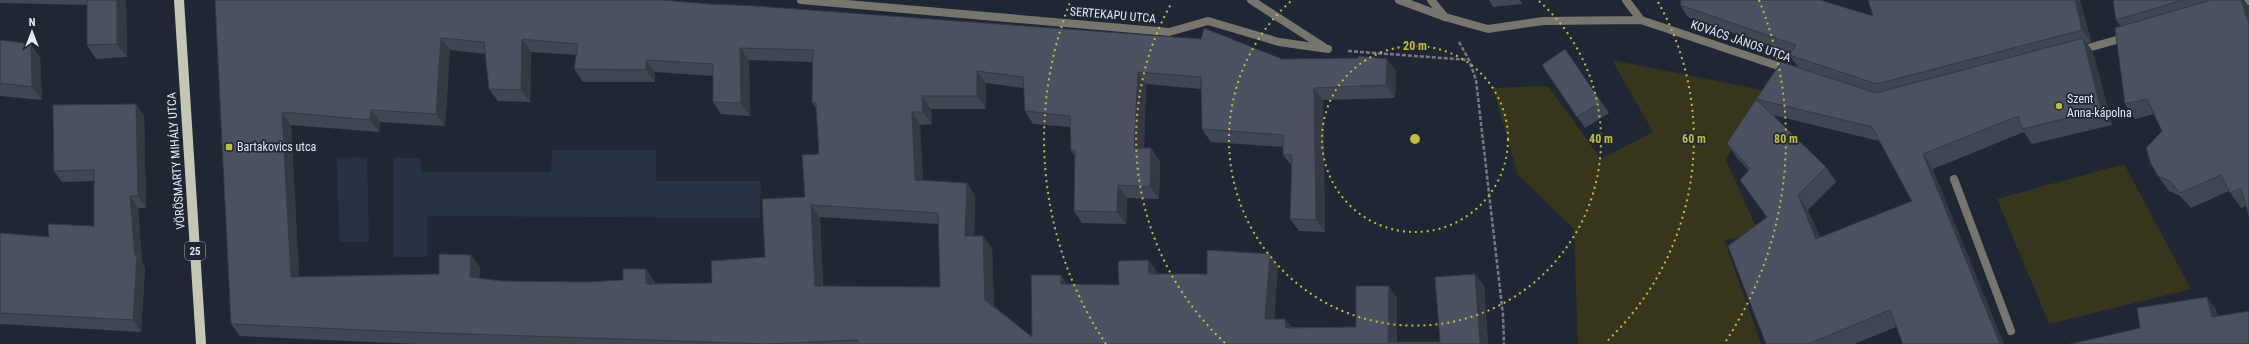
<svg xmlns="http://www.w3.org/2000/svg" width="2249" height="344" font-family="'Roboto Condensed',sans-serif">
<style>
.built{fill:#283244}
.green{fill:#37361d}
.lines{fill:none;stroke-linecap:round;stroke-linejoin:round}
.path{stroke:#757b86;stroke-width:2.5;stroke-dasharray:4 2;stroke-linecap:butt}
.service{stroke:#76766e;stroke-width:8}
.minor{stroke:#76766e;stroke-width:8}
.primary{stroke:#c6c6b6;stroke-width:10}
.wall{fill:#404653;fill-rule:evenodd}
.shaded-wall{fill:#343943}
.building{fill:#4a5160;stroke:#343943;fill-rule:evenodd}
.ring{fill:none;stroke:#c2bd3f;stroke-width:2;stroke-dasharray:2 4}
.poi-dot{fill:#c2bd3f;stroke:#202734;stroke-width:1.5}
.labels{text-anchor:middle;stroke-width:3.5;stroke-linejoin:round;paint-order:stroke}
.shield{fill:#202734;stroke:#a9afb9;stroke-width:1}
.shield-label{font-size:11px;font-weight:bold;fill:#e4e9f2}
.street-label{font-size:12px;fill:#e4e9f2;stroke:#202734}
.poi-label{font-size:12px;fill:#e4e9f2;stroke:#202734;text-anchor:start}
.centre{fill:#c2bd3f;stroke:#202734;stroke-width:2}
.ring-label{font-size:12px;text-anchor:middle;font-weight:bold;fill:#c2bd3f;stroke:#202734;stroke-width:3.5;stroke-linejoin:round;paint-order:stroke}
</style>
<rect width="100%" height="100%" fill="#202734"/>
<path class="built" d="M552,150H656V181H761L760,218L427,216V257H394V158H421V172H551Z
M367,157L369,242H339L337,158Z"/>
<path class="green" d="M1612,60L1762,90L1726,160L1759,234L1724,240L1761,344H1578L1574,229L1518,175L1493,88L1548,86L1601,159L1653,132Z
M2124,164L2191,289L2049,324L1997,199Z"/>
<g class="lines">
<path class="path" d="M1459,42L1469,60L1476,80L1503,315L1504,344
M1348,51L1469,60"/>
<path class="service" d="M1954,179L2011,331"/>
<path class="minor" d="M801,0L1169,32L1208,21L1279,42L1328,49
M1251,0L1324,47
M1399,0L1445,17L1488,29L1543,21L1641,20
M1431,0L1445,17
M1626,0L1641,20L1787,69
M2236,4L2249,1
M2081,50L2127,37"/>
<path class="primary" d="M179,0L201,344"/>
</g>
<path class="wall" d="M0,0H126L127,57L96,59L87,45V5L0,3Z
M215,0L1282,59L1396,71L1395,98L1323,100L1325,232L1299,231L1290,219L1292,166L1283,155V147L1211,142L1202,129L1201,89L1146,84L1144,148L1160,161L1159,199L1127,198L1126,224L1082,223L1074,211L1075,157L1071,150L1070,127L1033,124L1025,111L1024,88L986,83V109H931L932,124L920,125L923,181L975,196L974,236H983L992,248L994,306L1032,337L1067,284L1119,285L1148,260L1157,272V274H1207L1270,254L1278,266L1274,319H1285L1291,327H1356L1397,298V342H1440L1475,274L1484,286L1488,344H416L240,336L231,324ZM450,50L486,54L489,89L498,101L530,102L531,52L576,55L574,69L583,82H655V72L713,76V102L721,114L750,116L749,60L813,62L812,102L816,109L819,154L805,197L765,257L712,283L655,284V282L646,269L623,280L588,282L502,281L479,278L480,267L471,255L439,274L299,277L291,125L379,132L380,122L445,126ZM820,217L938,224L940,287L823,286Z
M1489,0H1520L1522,4L1493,7Z
M1868,0H2080L2091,42L2087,43L2093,52L2112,125L2032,144L2024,132L1933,169L1896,327L1854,344H1766L1767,217L1740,180L1749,171L1737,158L1727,143L1781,62L1798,67L1789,55L1791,53L1688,17L1680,5L1873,16ZM1773,115L1879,141L1912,201L1820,237L1808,210L1836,182L1826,167Z
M2113,0H2244L2249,7L2246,206L2241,208L2229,191L2191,208L2180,196L2169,191L2158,176L2162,131L2154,114L2135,119L2125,104L2121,26L2116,20Z
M0,40L40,57L42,100L0,96Z
M1565,49L1609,113L1585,128L1542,65Z
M144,115L146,208H138L142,263L145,267L141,332L0,324V233L49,237L94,226V181L62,182L54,171Z"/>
<path class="shaded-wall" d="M117,0H126L127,57L117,44Z
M2075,0H2080L2091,42L2082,30Z
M2241,0H2244L2249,7V24Z
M441,38L450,50L445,126L436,114Z
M2083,38L2093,52L2112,125L2101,110Z
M522,39L531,52L530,102L521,90Z
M31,44L40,57L42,100L32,87Z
M740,48L749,60L750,116L741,103Z
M1387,59L1396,71L1395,98L1386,85Z
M646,60L655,72V82L646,70Z
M977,71L986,83V109L977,96Z
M1138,72L1146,84L1143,161L1134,148Z
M1314,88L1323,100L1325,232L1316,220Z
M922,96L931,109L932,124L923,112Z
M136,104L144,115L146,208L138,196Z
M371,110L380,122L379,132L370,120Z
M282,112L291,125L300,289L291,277Z
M912,112L920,125L923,193L915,180Z
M1151,148L1160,161L1159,199L1150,187Z
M1923,154L1933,169L2004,344H2000Z
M967,183L975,196L974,249L965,236Z
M1118,185L1127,198L1126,224L1117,212Z
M1798,195L1808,210L1827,254L1816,239Z
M130,196L138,208L142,263L145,267L141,332L133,320L135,255Z
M811,205L820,217L823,298L815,286Z
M983,236L992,248L994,312L985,300Z
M1270,254L1278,266L1273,331L1265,319Z
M471,255L480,267L479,290L470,277Z
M1148,260L1157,272V286L1149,274Z
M646,269L655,282V296L646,284Z
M1475,274L1484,286L1488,344H1480Z
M1061,275L1069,288L1061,284Z
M1389,286L1397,298V344L1388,342Z
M2207,297L2216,309L2221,330L2212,317Z
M1285,319L1294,332L1286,328Z"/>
<path class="building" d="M87,0H117V44L87,45Z
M215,0H662L710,4L755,6L1201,39L1204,28L1282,59L1358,58V56L1387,59L1386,85L1314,88L1316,220L1290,219L1292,155H1283V135L1202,129L1201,77L1138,72L1134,148H1151L1150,187L1118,185L1117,212L1074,211L1075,150H1071L1070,116L1025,111L1023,77L977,71V96H922L923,112H912L915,180L967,183L965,236H983L985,300L1032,337L1031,275H1061V284L1119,285L1118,261L1148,260L1149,274H1207V250L1270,254L1265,319H1285L1286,328L1356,327V286H1389L1388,342H1440L1435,277L1475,274L1480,344H858V340L767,344L408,332L231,324ZM441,38L484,42L489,89L521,90L522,39L578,44L574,69L646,70V60L713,64V102L741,103L740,48L813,50L812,102L816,103L819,154L802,155L805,197L762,199L765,257L711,261L712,283L646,284V269H623V280L588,282L502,281L470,277L471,255L439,254V274L291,277L282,112L370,120L371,110L436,114ZM811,205L938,213L940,287L815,286Z
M1681,0H1820L1873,16L1868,0H2075L2082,30L1877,84L1789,55L1796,45L1680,5Z
M2113,0H2183L2116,20Z
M2211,0H2241L2249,24V217L2241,188L2230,193L2221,175L2180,193L2170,181L2158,176L2151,164L2146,148L2162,131L2147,99L2125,104L2115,28Z
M2083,38L2101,110L2022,129L2018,116L1923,154L2000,344H1903L1890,310L1808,344H1766L1728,246L1767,217L1740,180L1750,169L1727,143L1781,62L1876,93ZM1756,99L1872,127L1912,201L1816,239L1798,195L1826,167Z
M0,40L31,44L32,87L0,83Z
M1565,49L1601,102L1577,117L1542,65Z
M136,104L138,196H130L135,255H137L133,320L0,313V233L49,237L48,224L94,226V170L54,171L53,105Z
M2207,297L2212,317L2249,311V344H2070L2140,328L2137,308Z"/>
<g class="ring">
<circle cx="1415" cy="139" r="93"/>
<path d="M1539 1A186 186 0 1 1 1291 1"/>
<path d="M1225 343A279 279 0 0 1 1172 2M1658 2A279 279 0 0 1 1605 343"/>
<path d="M1106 344A371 371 0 0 1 1071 0M1759 0A371 371 0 0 1 1724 344"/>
</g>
<g class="poi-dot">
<circle cx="2059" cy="106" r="4"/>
<rect x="225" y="143" width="8" height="8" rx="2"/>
</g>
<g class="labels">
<rect class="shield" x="185" y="242" width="20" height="18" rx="3"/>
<g class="shield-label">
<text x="195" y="255">25</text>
</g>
<g class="street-label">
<text transform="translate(1113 15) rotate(5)" y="4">SERTEKAPU UTCA</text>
<text transform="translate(1741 41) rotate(19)" y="4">KOVÁCS JÁNOS UTCA</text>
<text transform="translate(176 161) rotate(-94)" y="4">VÖRÖSMARTY MIHÁLY UTCA</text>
</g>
<g class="poi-label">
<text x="2067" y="103">Szent<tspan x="2067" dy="14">Anna-kápolna</tspan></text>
<text x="237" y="151">Bartakovics utca</text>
</g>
</g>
<circle cx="1415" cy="139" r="6" class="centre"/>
<g class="ring-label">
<text x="1415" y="50">20 m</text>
<text x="1601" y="143">40 m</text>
<text x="1694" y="143">60 m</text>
<text x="1786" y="143">80 m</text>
</g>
<g transform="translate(32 32)" stroke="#202734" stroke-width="3" paint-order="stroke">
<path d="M0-3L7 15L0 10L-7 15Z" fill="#e4e9f2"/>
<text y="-6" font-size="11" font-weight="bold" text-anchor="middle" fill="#e4e9f2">N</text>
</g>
</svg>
